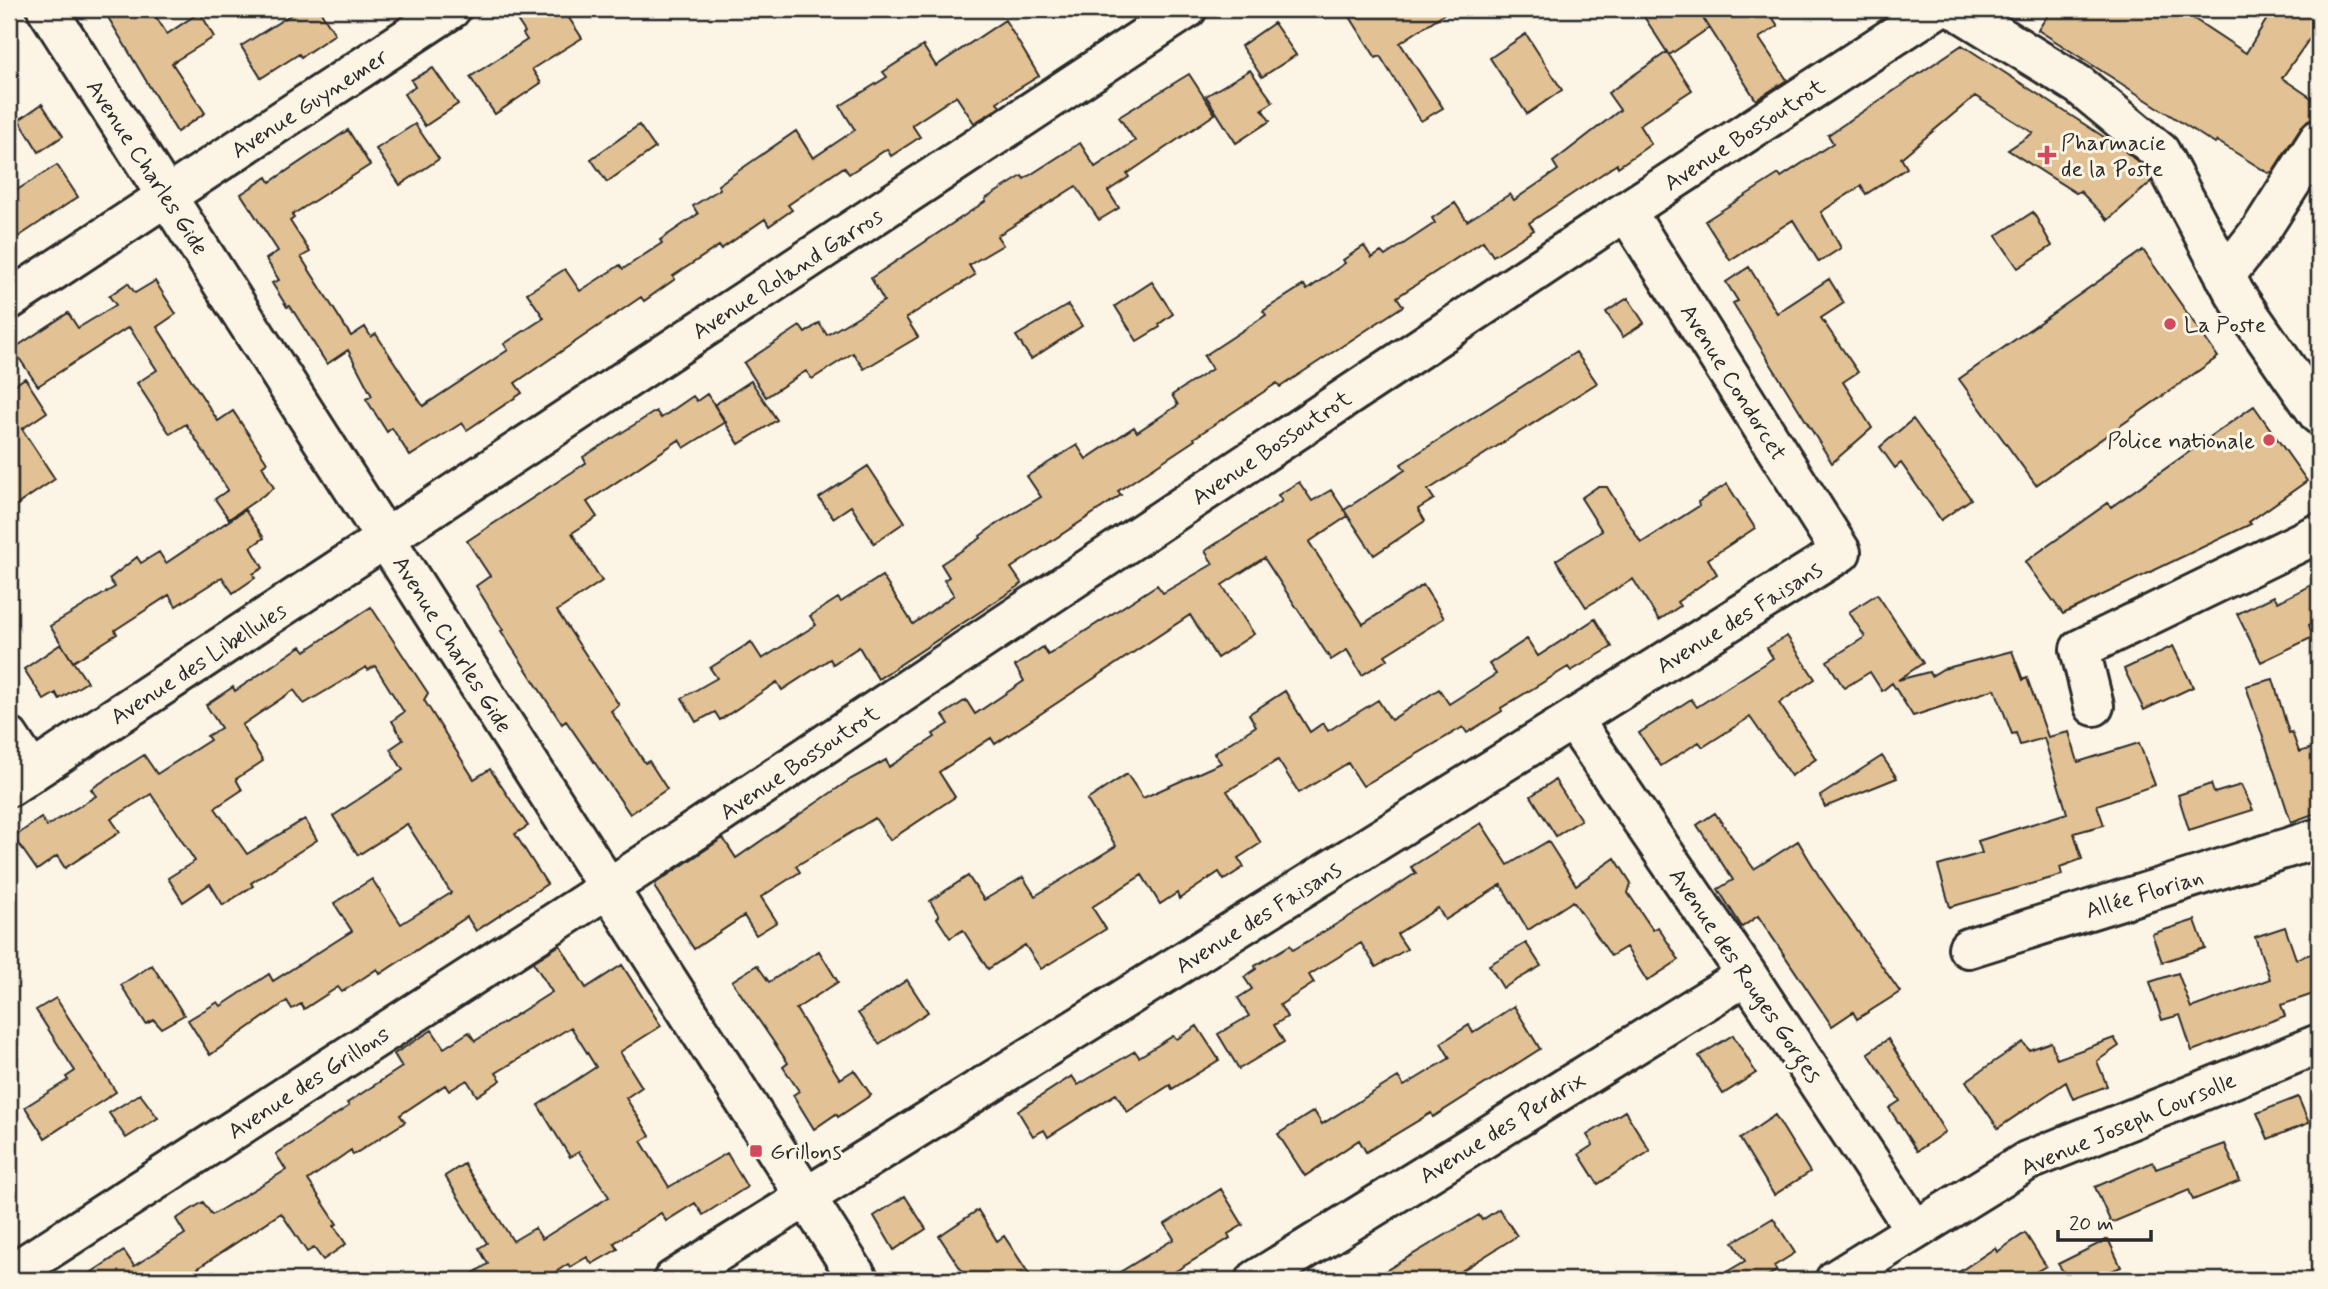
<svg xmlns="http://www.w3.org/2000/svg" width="2328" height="1289" font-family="Mynerve,sans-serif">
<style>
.building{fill:#e2c294;stroke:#2b2b2b;stroke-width:2}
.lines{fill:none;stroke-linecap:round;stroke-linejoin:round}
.minor-casing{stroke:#2b2b2b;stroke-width:44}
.minor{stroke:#fcf5e5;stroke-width:38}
.poi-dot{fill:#d1495b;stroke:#fcf5e5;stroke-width:2.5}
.labels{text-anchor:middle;stroke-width:6;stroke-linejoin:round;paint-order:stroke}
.street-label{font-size:23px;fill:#2b2b2b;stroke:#fcf5e5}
.poi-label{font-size:23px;fill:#2b2b2b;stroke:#fcf5e5;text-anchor:start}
</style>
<rect width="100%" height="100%" fill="#fcf5e5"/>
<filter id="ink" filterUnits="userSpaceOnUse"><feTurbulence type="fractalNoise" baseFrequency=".0143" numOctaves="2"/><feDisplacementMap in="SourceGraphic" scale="14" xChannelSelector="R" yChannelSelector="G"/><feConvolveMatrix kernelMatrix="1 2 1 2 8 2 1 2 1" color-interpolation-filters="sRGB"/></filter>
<g filter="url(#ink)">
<path class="building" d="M103,9H151L167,34L200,12L214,37L172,63L205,113L177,132Z
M300,9H319L335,34L301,57L299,54L261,78L241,46Z
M528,9H563L582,38L532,69L541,83L495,114L470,77L527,40L523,34L525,32L515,17Z
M1345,9H1451L1400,43L1443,108L1421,121L1380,56L1376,58Z
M1639,9H1697L1709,28L1669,55Z
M1720,9H1767L1778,26L1759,38L1787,80L1756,100L1704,19Z
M2052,9H2179L2246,53L2273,9H2319V45L2310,38L2282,78L2319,103V117L2308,120L2301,127L2272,172L2268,173L2217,141L2215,144L2038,30Z
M1005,20L1039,76L997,102L1000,107L974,123L956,96L912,125L920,137L891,156L887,149L849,174L844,167L788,205L792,210L769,226L765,219L721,249L719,246L673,276L675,279L644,301L641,297L515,383L522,393L467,430L462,423L410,456L392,428L387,432L366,399L372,396L348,350L327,364L290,306L287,307L272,283L279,280L266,259L278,251L241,194L267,177L270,182L348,130L370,165L292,215L294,218L290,221L310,252L301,257L351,336L365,327L371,337L376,334L423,406L508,350L504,344L544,318L527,293L565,269L580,291L620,265L623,269L662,243L660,240L698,214L693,206L720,189L718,185L796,131L813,158L855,130L840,106L887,77L883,72L923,46L936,66Z
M1274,23L1296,55L1262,77L1241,46Z
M1526,34L1562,90L1527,114L1490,58Z
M1962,45L2121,148L2143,166L2151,182L2108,220L2080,191L2076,193L2008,150L2033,133L1975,96L1901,158L1907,168L1866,194L1861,186L1821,212L1841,248L1819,262L1793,220L1730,260L1705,221L1779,174L1781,177L1833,143L1828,135Z
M1667,52L1692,90L1639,125L1651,144L1618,167L1617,164L1529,223L1534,230L1493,256L1483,241L1397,297L1403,306L1280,387L1277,383L1194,438L1195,440L1118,491L1121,495L1011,568L1022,584L878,679L859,647L833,664L830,659L782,690L777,682L720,720L715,712L696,722L682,698L717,678L710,668L751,642L762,659L816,625L810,616L838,598L841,602L882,576L913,624L954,595L944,580L949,577L941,564L981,538L980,536L998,523L1041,497L1027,476L1077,445L1086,459L1134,427L1137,432L1178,405L1172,395L1212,369L1204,356L1266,315L1263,311L1304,285L1307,290L1345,263L1343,260L1364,246L1372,258L1381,252L1385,256L1435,223L1432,218L1455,203L1467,221L1510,194L1514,200L1558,170L1553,162L1620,110L1608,93Z
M433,68L458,104L425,126L404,94L415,87L411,80Z
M1250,70L1273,102L1262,109L1270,121L1236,143L1206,96Z
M1189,74L1215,114L1127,174L1129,177L1108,191L1119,208L1099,220L1076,186L997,236L1003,245L969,265L975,275L906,318L918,337L864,369L853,353L812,379L806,371L766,397L744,363L800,326L805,333L819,323L827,335L884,301L871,278L986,201L985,199L1022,176L1024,179L1080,143L1095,167L1135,141L1119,117Z
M42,104L63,136L39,152L19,120Z
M415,124L439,159L400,185L376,149Z
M639,125L655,148L607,182L591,159Z
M57,165L78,197L9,243V195Z
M2033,212L2052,246L2018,268L1996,236Z
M2143,250L2218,357L2036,485L1959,379Z
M1749,267L1777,313L1829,279L1844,303L1821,318L1858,372L1843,382L1872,428L1832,463L1733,303L1738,301L1726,282Z
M155,281L176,314L157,327L218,421L233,411L267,462L262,466L274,488L229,519L215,499L228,490L186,424L170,434L137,383L157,370L129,327L38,386L13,349L68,313L78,328L116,305L109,296L128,283L135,293Z
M1152,282L1173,314L1159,324L1160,327L1137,341L1115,306Z
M1628,298L1644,323L1623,337L1606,312Z
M1068,305L1082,326L1031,359L1016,336Z
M1576,352L1597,383L1428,490L1434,499L1418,509L1425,521L1374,555L1344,510L1405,470L1401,464Z
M25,378L47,412L22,429L55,479L9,510V389Z
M751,381L777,420L739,444L714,405Z
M707,394L726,422L684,448L679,440L587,502L597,517L572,533L602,581L557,611L619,705L611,711L645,763L649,761L667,789L630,814L566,721L562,724L501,631L503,630L476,586L490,576L467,541L586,463L583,457L656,411L661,418L693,396L697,401Z
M2254,406L2307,481L2249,522L2251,524L2063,614L2025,562L2108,503L2111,507Z
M1913,419L1971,499L1941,520L1901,463L1895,468L1880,447Z
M868,466L905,522L874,543L851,506L833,518L819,498Z
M1299,482L1312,501L1331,490L1348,516L1309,542L1363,624L1423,585L1444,618L1385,655L1388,659L1362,675L1347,650L1331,660L1264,558L1222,585L1254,634L1217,658L1190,615L995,744L991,738L939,772L955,797L890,840L875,818L796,866L800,872L761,897L777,922L756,935L744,916L694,949L655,888L656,883L723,838L736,858L851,779L886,760L889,767L935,737L933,734L949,724L943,715L966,700L975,714L1024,681L1015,666L1043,647L1048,655L1157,585L1163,593L1213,564L1205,551L1282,501L1278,495Z
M1727,484L1755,528L1708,559L1717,574L1677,602L1680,606L1659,620L1633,579L1586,607L1556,560L1602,531L1581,498L1597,487H1607L1641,543L1699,506L1698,502Z
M245,510L264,538L251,547L263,568L253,574L255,578L233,593L222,577L176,606L169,595L115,630L117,634L73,662L50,626L115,587L109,579L137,557L141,563L159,552L166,563Z
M2319,581V620L2309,625L2313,637L2261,662L2237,614L2274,596L2278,602Z
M1877,594L1923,663L1898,680L1929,672L1931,676L1943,669L2012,651L2023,680L2027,678L2048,737L2069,732L2078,762L2139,743L2155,785L2097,805L2104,825L2074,833L2082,859L2060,867L2062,875L1950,907L1938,866L1982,853L1978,841L2067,813L2044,738L2020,745L2016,733L2012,734L1995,689L1913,716L1892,683L1882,691L1870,672L1844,688L1827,661L1865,637L1849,612Z
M371,607L428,693L424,700L474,779L490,769L528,826L515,834L547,884L476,931L467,917L380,974L377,969L342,992L338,987L304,1009L301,1004L292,1009L287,1001L210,1055L188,1020L218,1002L221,1006L269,974L273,981L352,931L334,903L372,879L401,924L451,893L407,824L358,855L333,816L403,770L390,749L403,740L392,721L404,712L375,666L368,670L366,667L304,704L294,690L242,725L263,761L236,779L242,790L215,808L247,854L305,819L317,840L251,883L253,886L223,905L210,884L183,902L168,878L195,861L151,794L111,819L120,832L65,868L57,856L37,870L14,837L41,818L47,826L96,796L91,789L144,755L157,774L210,740L207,736L221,728L206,705L233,687L235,691L301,646L305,651Z
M1595,619L1612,647L1571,671L1568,667L1501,708L1502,711L1467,733L1463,727L1363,786L1348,763L1299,793L1278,760L1227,791L1261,843L1238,858L1244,867L1224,880L1219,872L1179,899L1177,893L1160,904L1142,875L1092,907L1106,929L1041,969L1025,945L988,969L963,930L950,938L937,918L939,916L930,901L968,876L984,900L1023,877L1035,896L1116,846L1087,800L1127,774L1143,798L1221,763L1214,753L1256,726L1249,714L1285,691L1310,732L1323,723L1328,731L1378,700L1391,720L1439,689L1449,704L1496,674L1489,664L1527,639L1538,656Z
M1787,636L1815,679L1779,703L1816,759L1791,776L1750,717L1703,747L1699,742L1661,766L1639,733L1691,699L1697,707L1773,658L1767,648Z
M61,644L87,682L59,699L56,693L44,700L24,669Z
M2173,646L2193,687L2144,710L2124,669Z
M2273,679L2289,733L2292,732L2299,752L2319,746V812L2291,822L2246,686Z
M1882,756L1897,778L1825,807L1820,796Z
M1555,780L1581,820L1556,836L1531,796Z
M2211,784L2214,793L2241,785L2253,810L2189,830L2178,795Z
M1715,813L1754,869L1798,841L1819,876L1900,992L1857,1019L1853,1012L1832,1026L1758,916L1742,927L1718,889L1733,880L1697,825Z
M1481,823L1508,865L1548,841L1576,885L1615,858L1631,883L1628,893L1653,930L1658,927L1679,960L1647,981L1626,947L1611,956L1573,901L1528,930L1501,885L1445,920L1438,908L1397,934L1407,949L1376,967L1361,943L1309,975L1314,983L1280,1005L1287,1017L1274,1025L1284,1042L1239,1069L1218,1034L1249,1016L1238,998L1252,989L1244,977L1256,969L1255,966L1290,945L1293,950L1360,910L1416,873L1411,867Z
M2195,920L2205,948L2162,962L2152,934Z
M2285,927L2296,959L2319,951V992L2281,1005L2285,1016L2192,1051L2180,1015L2162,1020L2150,982L2178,973L2191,1008L2270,979L2255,937Z
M1526,943L1541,966L1503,988L1489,965Z
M560,945L586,988L622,965L661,1026L620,1052L642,1087L626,1098L650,1136L641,1141L669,1187L727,1153L747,1187L703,1215L695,1203L666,1221L661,1213L614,1243L618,1249L592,1264L587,1257L570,1267L568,1264L543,1280H462L488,1264L479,1248L487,1243L445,1176L464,1164L513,1241L535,1228L542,1239L609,1197L579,1152L570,1157L538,1105L596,1067L571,1027L496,1073L501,1080L477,1096L467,1080L449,1091L445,1085L400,1115L405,1122L353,1155L351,1150L308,1180L337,1224L334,1226L346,1244L323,1260L314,1248L307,1252L281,1213L198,1268L206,1280H80L124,1251L134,1266L185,1234L176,1219L203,1202L212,1215L286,1170L276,1154L349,1106L347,1103L402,1067L394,1054L432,1030L444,1048L469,1032L475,1041L552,992L533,962Z
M819,951L838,982L796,1009L840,1079L854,1070L871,1095L838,1117L836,1114L814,1129L793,1095L799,1091L783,1067L788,1063L732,981L757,965L769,982Z
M152,965L184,1015L161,1028L154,1020L146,1024L121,985Z
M907,980L928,1012L879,1044L858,1013Z
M56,998L116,1092L45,1138L25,1107L68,1080L66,1077L75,1071L36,1010Z
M1514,1006L1540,1049L1433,1117L1431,1113L1366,1152L1359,1140L1305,1176L1278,1134L1314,1111L1322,1124L1398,1077L1404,1086L1450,1058L1441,1043L1469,1025L1473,1033Z
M1197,1026L1219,1060L1172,1089L1170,1085L1127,1112L1116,1094L1048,1137L1044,1130L1033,1136L1018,1111L1072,1076L1078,1085L1135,1051L1139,1057L1173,1036L1177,1039Z
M1733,1035L1756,1073L1723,1094L1699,1056Z
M2114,1038L2119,1046L2097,1061L2107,1086L2073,1099L2066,1082L1998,1128L1966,1081L2023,1042L2029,1050L2051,1042L2057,1059Z
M1888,1039L1945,1132L1917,1151L1889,1108L1900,1101L1868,1053Z
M140,1094L158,1118L126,1138L109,1113Z
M2298,1097L2309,1123L2268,1139L2257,1113Z
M1625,1111L1650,1151L1598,1184L1579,1154L1593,1145L1587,1135Z
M1775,1115L1810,1172L1774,1195L1740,1139Z
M2225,1144L2240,1181L2193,1200L2189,1190L2111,1223L2095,1187L2153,1162L2156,1169Z
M1221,1189L1243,1225L1228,1234L1230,1238L1161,1280H1107L1174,1239L1165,1224Z
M905,1196L926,1229L894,1250L874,1216Z
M1499,1209L1517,1236L1447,1280H1370L1479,1215L1482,1220Z
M978,1210L997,1241L1004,1236L1033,1280H968L939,1236Z
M1773,1218L1795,1253L1774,1266L1777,1271L1760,1280H1713L1745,1261L1733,1242Z
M2025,1233L2046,1266L2022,1280H1947L1995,1248L1997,1252Z
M2108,1239L2121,1267L2090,1280H2069L2058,1264Z"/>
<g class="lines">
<defs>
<path id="minor" d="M47,9L859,1280
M1956,9L2079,85L2160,152L2235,294L2319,415
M2225,276L2261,230L2319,139
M9,300L451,9
M2094,706L2080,649L2319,533
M1574,721L1747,975L1915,1230
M9,737L32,772
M9,787L1187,9
M1968,948L2319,838
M9,1275L636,870L1626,211L1936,9
M673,1280L1841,552L1626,211
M1256,1280L1747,975
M1835,1280L2027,1161L2319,1044"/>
</defs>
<use href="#minor" class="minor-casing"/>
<use href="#minor" class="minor"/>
</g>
</g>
<g class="poi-dot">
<path d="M2043.5 144.5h7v7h7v7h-7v7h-7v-7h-7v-7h7z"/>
<circle cx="2170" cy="324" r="7"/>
<circle cx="2269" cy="440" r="7"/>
<rect x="749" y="1144" width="14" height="14" rx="3.5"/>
</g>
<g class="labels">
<g class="street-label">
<text transform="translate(309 103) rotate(-33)" y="8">Avenue Guynemer</text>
<text transform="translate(1744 134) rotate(-33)" y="8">Avenue Bossoutrot</text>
<text transform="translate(148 167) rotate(57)" y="8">Avenue Charles Gide</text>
<text transform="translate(787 273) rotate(-33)" y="8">Avenue Roland Garros</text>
<text transform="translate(1734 382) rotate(58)" y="8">Avenue Condorcet</text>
<text transform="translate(1271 447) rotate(-34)" y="8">Avenue Bossoutrot</text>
<text transform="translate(1739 617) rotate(-32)" y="8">Avenue des Faisans</text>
<text transform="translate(453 644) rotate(58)" y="8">Avenue Charles Gide</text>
<text transform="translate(198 663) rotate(-33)" y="8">Avenue des Libellules</text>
<text transform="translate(799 762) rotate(-34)" y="8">Avenue Bossoutrot</text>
<text transform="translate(2144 893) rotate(-17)" y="8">Allée Florian</text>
<text transform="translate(1258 917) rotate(-32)" y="8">Avenue des Faisans</text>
<text transform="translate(1746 975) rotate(56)" y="8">Avenue des Rouges Gorges</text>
<text transform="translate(308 1082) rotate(-33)" y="8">Avenue des Grillons</text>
<text transform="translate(2128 1123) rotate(-23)" y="8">Avenue Joseph Coursolle</text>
<text transform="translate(1502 1127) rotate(-32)" y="8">Avenue des Perdrix</text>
</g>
<g class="poi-label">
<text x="2061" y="150">Pharmacie<tspan x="2061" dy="26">de la Poste</tspan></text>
<text x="2184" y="332">La Poste</text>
<text x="2255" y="448" text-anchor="end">Police nationale</text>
<text x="770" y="1159">Grillons</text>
</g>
</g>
<rect width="2328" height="1289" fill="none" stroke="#fcf5e5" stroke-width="35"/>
<rect x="18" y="18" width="2293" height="1254" fill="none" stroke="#2b2b2b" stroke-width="2.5" filter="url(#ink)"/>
<path d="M2058 1230v10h93v-10" fill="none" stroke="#2b2b2b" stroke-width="3.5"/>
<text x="2069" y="1230" font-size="21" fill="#2b2b2b" stroke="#fcf5e5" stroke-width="5" paint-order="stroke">20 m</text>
</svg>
